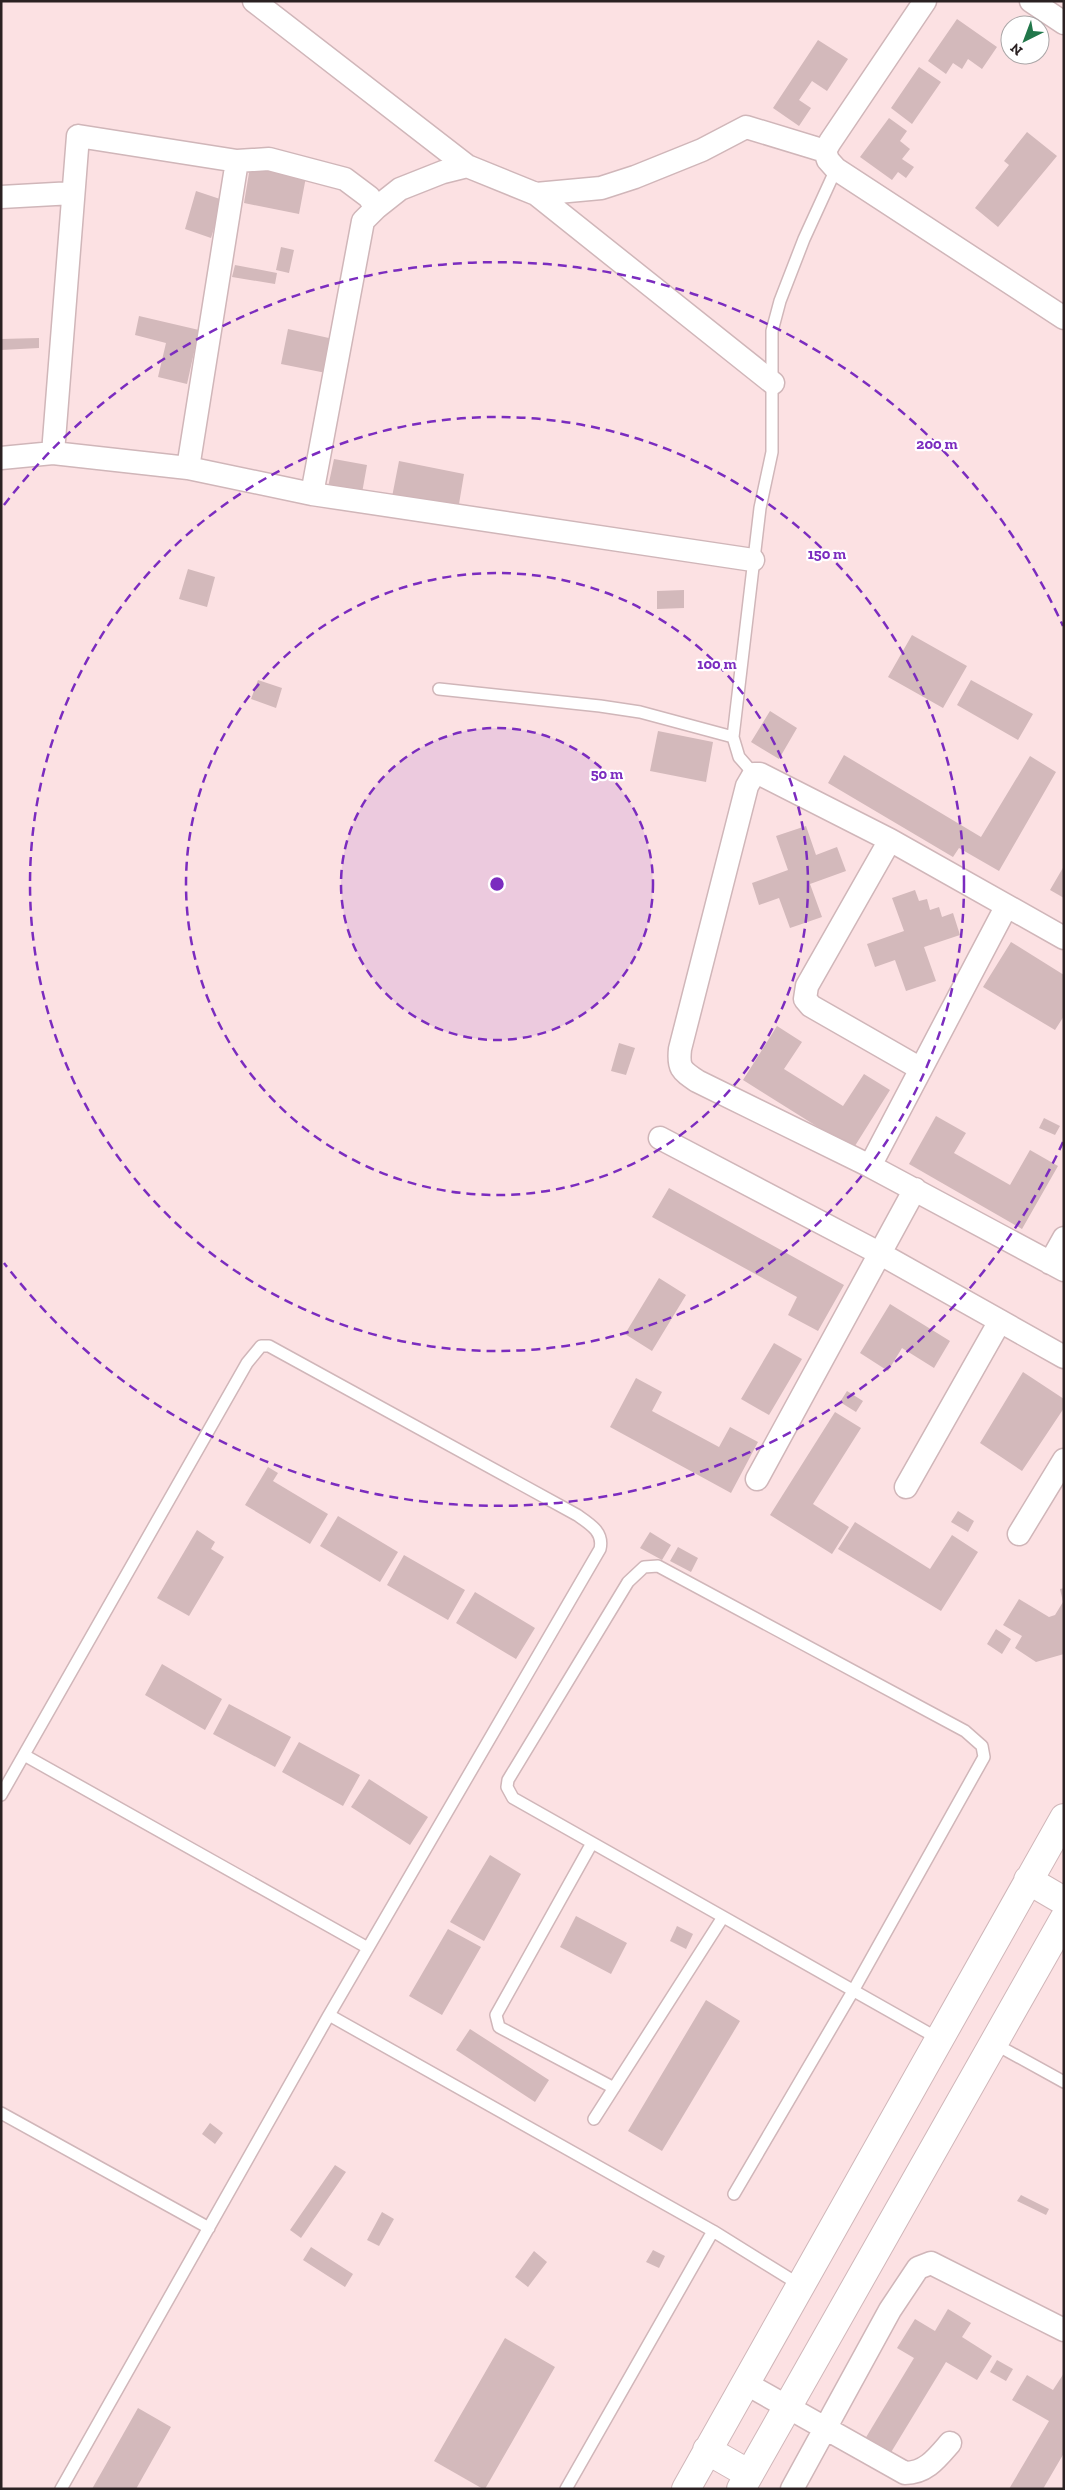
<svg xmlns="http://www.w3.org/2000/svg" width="1065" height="2490" font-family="'Zilla Slab',serif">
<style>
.building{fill:#d3b9bb}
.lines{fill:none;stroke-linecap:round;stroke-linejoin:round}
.service-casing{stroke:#d0b6b9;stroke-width:14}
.minor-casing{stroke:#d0b6b9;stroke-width:25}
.tertiary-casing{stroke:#d0b6b9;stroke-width:30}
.service{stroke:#fff;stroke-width:11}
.minor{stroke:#fff;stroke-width:22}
.tertiary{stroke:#fff;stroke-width:28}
.ring{fill:none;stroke:#7b2cbf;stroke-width:2.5;stroke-dasharray:9 6}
.centre{fill:#7b2cbf;stroke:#fff;stroke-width:2.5}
.ring-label{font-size:15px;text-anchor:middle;font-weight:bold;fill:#7b2cbf;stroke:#fff;stroke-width:4.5;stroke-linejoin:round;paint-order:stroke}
</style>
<rect width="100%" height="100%" fill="#fce1e3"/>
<path class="building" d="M957,19L997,47L982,69L968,59L962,69L953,63L946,74L928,61Z
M818,40L848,59L827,91L812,81L799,100L811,108L799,126L773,108Z
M919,67L941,82L912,124L891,108Z
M889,118L907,131L900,141L910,149L902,159L914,167L906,178L898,172L892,180L860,157Z
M1027,132L1057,156L998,227L975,208L1009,165L1004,161Z
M250,167L306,177L299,214L244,203Z
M196,191L223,200L211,238L185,229Z
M281,247L294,250L289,273L276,270Z
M235,265L277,273L275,284L232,277Z
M139,316L199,330L187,384L158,377L166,343L135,335Z
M288,329L338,340L331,374L281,364Z
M39,338V348L1,350V339Z
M334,459L367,465L362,493L328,487Z
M399,461L464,474L458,510L392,497Z
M188,569L215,577L207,607L179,599Z
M684,590V608L657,609V591Z
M912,635L967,666L943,708L888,677Z
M258,680L282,688L276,708L251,699Z
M971,680L1033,714L1018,740L957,705Z
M770,711L797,728L779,759L751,742Z
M658,731L713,742L706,782L650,771Z
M844,755L981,837L1030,756L1056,772L999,871L959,848L953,857L828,783Z
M806,826L816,855L837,847L846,871L810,884L822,917L790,928L779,898L759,905L752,883L788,870L776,836Z
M1064,866V898L1050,890Z
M915,890L919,901L927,899L930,910L939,907L942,917L953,913L960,935L924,947L936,981L906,991L895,960L875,967L867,944L904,931L892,898Z
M1011,942L1064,975V1016L1055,1030L983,987Z
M777,1026L802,1042L784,1069L843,1106L864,1074L890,1090L853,1149L743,1080Z
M619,1043L635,1048L626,1075L611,1071Z
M936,1116L966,1133L954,1153L1010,1185L1030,1150L1058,1166L1022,1229L909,1164Z
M1044,1118L1060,1126L1055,1135L1039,1128Z
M669,1188L844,1285L818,1331L788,1315L797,1297L652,1217Z
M659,1278L686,1295L652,1351L625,1334Z
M890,1304L950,1341L934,1368L902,1348L888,1371L860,1353Z
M774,1343L802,1359L769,1415L741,1399Z
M1023,1372L1064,1399V1408L1022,1471L980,1443Z
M636,1378L662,1392L652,1411L719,1447L730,1427L758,1442L731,1493L610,1427Z
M847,1391L863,1401L856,1412L840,1402Z
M835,1412L861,1428L813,1504L849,1527L832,1554L770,1515Z
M268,1467L278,1473L273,1481L328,1514L310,1544L245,1505Z
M958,1511L974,1521L968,1532L951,1522Z
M338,1516L398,1552L380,1582L320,1546Z
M855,1522L930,1569L952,1535L978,1552L941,1611L838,1549Z
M197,1530L215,1542L211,1549L224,1557L189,1616L157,1598Z
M650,1532L671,1545L662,1560L640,1548Z
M678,1547L698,1558L691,1572L670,1561Z
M404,1555L465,1590L448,1620L387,1585Z
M1064,1588V1654L1036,1662L1015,1648L1022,1636L1003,1625L1019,1599L1049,1617L1055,1615L1063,1602L1060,1589Z
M475,1592L535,1628L516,1659L456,1623Z
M996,1629L1011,1639L1002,1654L987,1644Z
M162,1664L222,1699L205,1730L145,1695Z
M229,1704L291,1737L275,1767L213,1734Z
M299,1742L360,1775L343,1806L282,1772Z
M369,1779L428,1817L410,1845L351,1807Z
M490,1855L521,1874L484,1941L450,1922Z
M576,1916L627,1943L611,1974L560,1947Z
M677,1926L693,1934L686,1949L670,1941Z
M448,1929L481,1947L442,2015L409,1996Z
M706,2000L740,2021L662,2151L628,2131Z
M470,2029L549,2080L535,2102L456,2050Z
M210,2123L223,2133L215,2144L202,2134Z
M335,2165L346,2172L301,2238L290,2230Z
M1021,2195L1049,2209L1046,2215L1017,2201Z
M382,2212L394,2219L379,2246L367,2240Z
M311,2247L353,2274L345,2287L303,2260Z
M653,2250L665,2256L659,2268L646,2262Z
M534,2251L547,2262L528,2287L515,2277Z
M948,2309L971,2323L962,2337L992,2356L977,2380L946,2362L890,2454L865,2439L914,2358L897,2348L915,2319L935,2331Z
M505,2338L555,2367L485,2489H483L434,2461Z
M997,2360L1013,2369L1006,2381L990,2372Z
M1064,2373V2453L1043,2489H1009L1049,2421L1012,2400L1027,2375L1053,2390Z
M138,2408L171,2427L136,2489H92Z"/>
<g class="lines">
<defs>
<path id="service" d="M439,689L600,706L640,712L733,737
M754,774L739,757L733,737L760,508L772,452V331L780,301L804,239L836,169
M24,1755L368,1948
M1,1795L247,1363L261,1346H269L577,1515C590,1524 604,1532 600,1549L329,2015L713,2231
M592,1843L496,2015L499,2027L614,2088
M995,2044L1064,2082
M1,2113L209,2228
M594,2119L723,1917
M734,2194L853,1991L984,1757L982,1746L965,1731L658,1566L644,1567L628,1582L508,1780L507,1787L513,1798C655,1878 797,1959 939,2039
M61,2489L329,2015
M566,2489L713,2231L800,2285"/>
<path id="minor" d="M254,1L467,166
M925,1L830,142L825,151L828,160L836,169L1064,318
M1031,1L1064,23
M536,194L773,383
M1,197L73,193
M53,453L78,136L237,161L269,159L345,179L369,197L376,208
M1,458L53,453L188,468L312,494L753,560
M188,468L237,161
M312,494L363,221L376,208L400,189L443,172L467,166L536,194L601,188L635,177L702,150L746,127L825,151
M890,840L807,986L805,999L811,1006L921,1069
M1064,938L890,840L760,774H754L747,786L680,1049C678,1068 681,1070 697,1081L870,1166L1064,1270
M660,1138L879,1253L1064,1357
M870,1166L1006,907
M1050,1263L1064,1238
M757,1479L915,1189
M906,1487L1000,1321
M1019,1534L1064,1460
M745,2383L905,2473C926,2473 937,2458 950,2443
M792,2489L890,2310L918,2268L931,2263L1064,2330"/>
<path id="tertiary" d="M1028,1880L1064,1901
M707,2450L749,2474
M686,2489L1064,1818
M741,2489L1064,1919"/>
</defs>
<use href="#service" class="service-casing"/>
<use href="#minor" class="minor-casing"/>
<use href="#tertiary" class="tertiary-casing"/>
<use href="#service" class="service"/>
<use href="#minor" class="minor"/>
<use href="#tertiary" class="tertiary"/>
</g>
<circle cx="497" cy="884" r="156" fill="#7b2cbf" fill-opacity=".12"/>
<g class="ring">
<circle cx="497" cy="884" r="156"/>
<circle cx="497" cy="884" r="311"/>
<circle cx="497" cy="884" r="467"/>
<path d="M1063 1142A622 622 0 0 1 4 1263M4 505A622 622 0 0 1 1063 626"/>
</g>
<circle cx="497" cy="884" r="8" class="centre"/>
<g class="ring-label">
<text x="937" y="449">200 m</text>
<text x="827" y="559">150 m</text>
<text x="717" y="669">100 m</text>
<text x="607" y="779">50 m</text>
</g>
<rect width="1065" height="2490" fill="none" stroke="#2a2122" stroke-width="5"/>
<g transform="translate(1025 40) rotate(222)"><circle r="24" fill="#ffffff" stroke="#aaa6a7"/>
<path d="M0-4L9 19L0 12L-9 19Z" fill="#21774a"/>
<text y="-8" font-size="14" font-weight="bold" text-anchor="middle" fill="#2a2122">N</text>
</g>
</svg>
